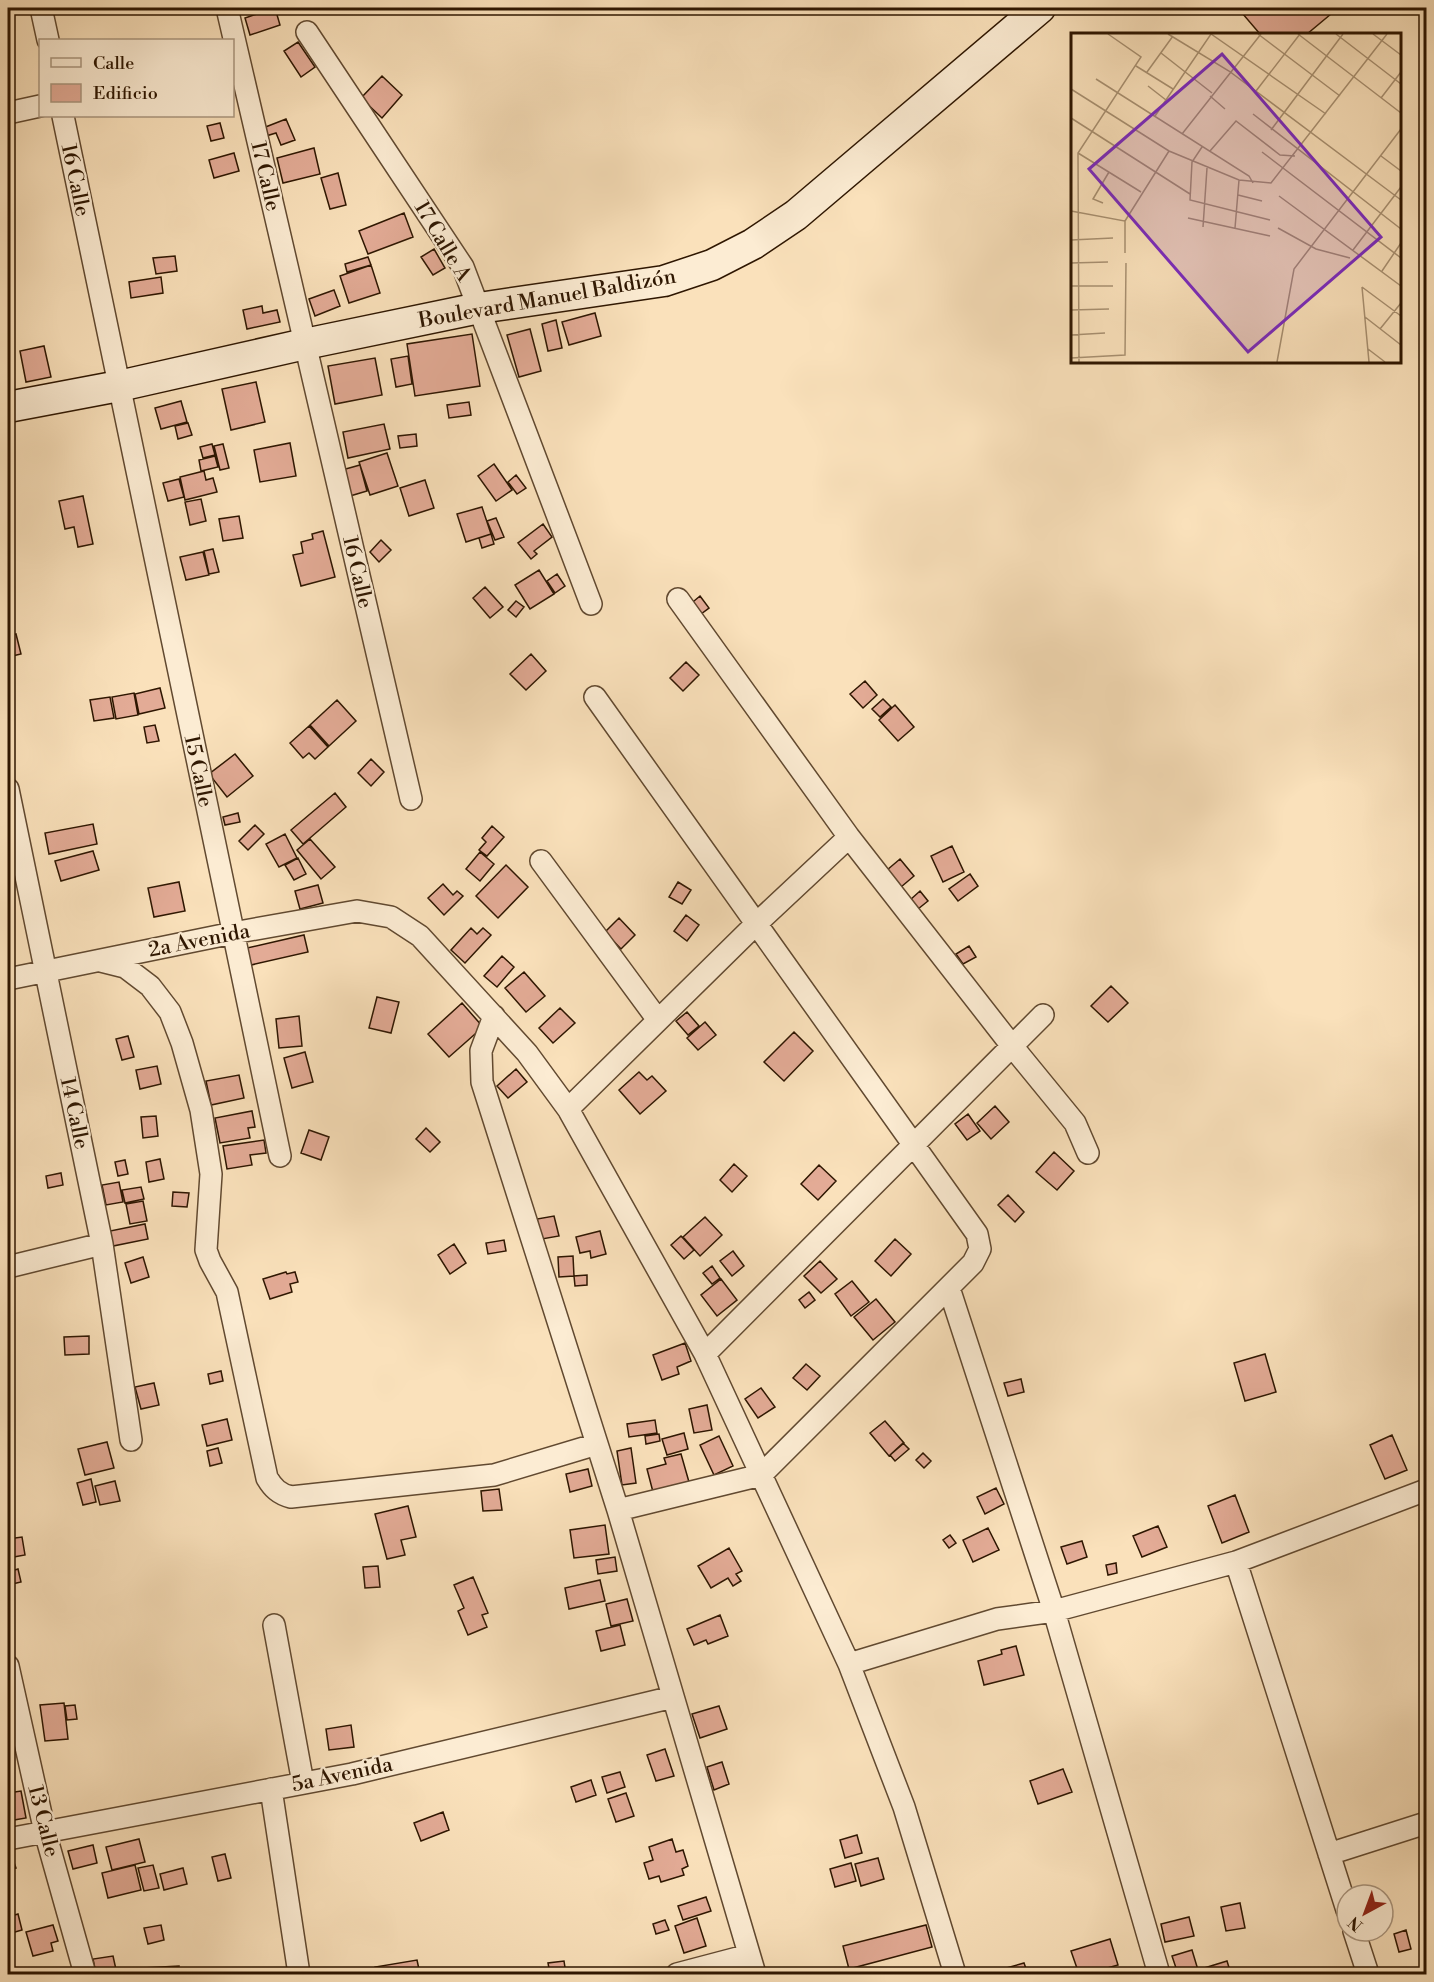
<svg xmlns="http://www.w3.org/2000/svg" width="1434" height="1982" font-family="'Libre Bodoni',serif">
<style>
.building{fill:#e3ab96;stroke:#2e1601;stroke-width:1.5}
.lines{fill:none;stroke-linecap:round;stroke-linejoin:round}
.street-casing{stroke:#614930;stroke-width:24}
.secondary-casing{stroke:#2e1601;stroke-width:33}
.street{stroke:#fcecd3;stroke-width:21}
.secondary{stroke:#fcecd3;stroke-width:30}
.labels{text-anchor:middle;stroke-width:4.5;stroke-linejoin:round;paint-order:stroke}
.street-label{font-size:21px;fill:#2e1601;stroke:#fcecd3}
.inset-road{fill:none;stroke:#a89071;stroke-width:1.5}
.view{fill:#7b2cbf;fill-opacity:0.15;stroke:#7b2cbf;stroke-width:3}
.inset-edge{fill:none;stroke:#2e1601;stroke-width:3}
</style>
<rect width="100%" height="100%" fill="#fae1bb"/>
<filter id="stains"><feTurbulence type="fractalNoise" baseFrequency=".00333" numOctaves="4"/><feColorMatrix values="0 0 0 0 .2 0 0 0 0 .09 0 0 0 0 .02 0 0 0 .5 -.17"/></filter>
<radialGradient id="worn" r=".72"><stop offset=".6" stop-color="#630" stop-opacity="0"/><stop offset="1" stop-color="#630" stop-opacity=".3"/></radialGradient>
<path class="building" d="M275,8L280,25L250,35L245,18Z
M1249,8H1336L1337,9L1307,34H1260L1242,13Z
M298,42L315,67L301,77L284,51Z
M382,76L402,95L382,118L361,98Z
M286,119L295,140L281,145L276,133L266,136L263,128Z
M220,123L224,138L211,141L207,126Z
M314,148L320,174L283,183L277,158Z
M234,153L239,171L214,178L209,160Z
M338,173L346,205L330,209L321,178Z
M404,213L413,237L368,254L359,231Z
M434,249L445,268L433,275L421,257Z
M175,256L177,271L156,274L153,258Z
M368,257L371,265L347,272L345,264Z
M371,265L380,293L349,303L340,276Z
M161,277L163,293L131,298L129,282Z
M334,290L340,306L315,316L309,299Z
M262,306L263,313L277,310L280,322L247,329L243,310Z
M595,313L601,336L569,345L562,322Z
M556,320L562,348L548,351L542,324Z
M530,329L541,371L519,377L507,335Z
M472,334L480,386L415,396L407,344Z
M44,346L51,377L26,382L20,351Z
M408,356L412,384L396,387L391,359Z
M375,358L382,395L335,404L328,366Z
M256,382L265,422L231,430L222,389Z
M181,401L187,422L161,429L155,408Z
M469,402L471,415L449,418L447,405Z
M188,423L192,435L178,439L175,426Z
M384,424L390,449L348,458L343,432Z
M416,434L417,446L400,448L398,436Z
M290,443L296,476L260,482L254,450Z
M212,444L215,455L203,458L200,447Z
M223,444L229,468L220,470L214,446Z
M387,453L398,486L370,495L359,462Z
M215,456L218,467L201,471L199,460Z
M494,464L512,490L496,501L478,476Z
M360,465L367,491L350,496L342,470Z
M204,471L206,480L213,478L217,492L185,500L180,477Z
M516,475L526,488L517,494L508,482Z
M179,479L184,497L168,501L163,483Z
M425,480L434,508L409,516L400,488Z
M83,496L93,544L78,547L74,527L65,529L59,501Z
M201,499L206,521L190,525L185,502Z
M482,507L491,534L466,542L457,514Z
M239,516L243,538L223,541L219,519Z
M496,518L504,537L495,540L487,521Z
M543,524L552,537L534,551L537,554L531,559L518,543Z
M323,531L335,577L301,586L293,555L303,553L301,542L313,539L312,534Z
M491,534L494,544L482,548L479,538Z
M381,540L391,550L379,562L370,552Z
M213,549L219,572L209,574L204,551Z
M203,552L209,575L186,580L180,557Z
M539,570L554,594L530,609L515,585Z
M557,574L565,586L555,593L547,581Z
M485,587L503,607L490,618L473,598Z
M700,596L709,608L697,617L688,606Z
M516,601L524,607L516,617L508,610Z
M16,634L21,654L8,657V636Z
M531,654L546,671L526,690L510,674Z
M686,662L699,675L683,691L670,678Z
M865,681L877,695L863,708L850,694Z
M160,688L165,708L139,714L135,694Z
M134,693L138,715L116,719L112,697Z
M110,697L114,718L94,721L90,700Z
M883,699L891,707L880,717L872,709Z
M337,700L356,721L329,746L310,725Z
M895,705L914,727L898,741L879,720Z
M155,725L159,741L147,743L144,727Z
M309,726L328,747L315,759L309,753L303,758L290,743Z
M235,754L253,776L227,797L209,774Z
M371,759L384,772L371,786L358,773Z
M335,793L346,807L303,844L291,830Z
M238,813L240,822L225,825L223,817Z
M93,824L97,844L49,854L45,833Z
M255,825L264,834L248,850L239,841Z
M492,826L504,837L487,856L479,850L486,842L482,838Z
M285,834L297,858L279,867L266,844Z
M310,839L335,867L321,879L297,850Z
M952,846L964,872L943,882L931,856Z
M93,851L99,870L61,881L55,861Z
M480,852L494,864L480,881L466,869Z
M298,858L306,874L294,880L285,865Z
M900,859L914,876L901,887L887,870Z
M506,865L528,887L498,918L476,896Z
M970,874L978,886L958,901L949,889Z
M179,882L185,911L154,917L148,888Z
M678,882L691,890L682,904L669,897Z
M443,884L453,895L457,891L463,896L444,915L428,898Z
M318,885L323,903L300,909L295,891Z
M920,891L928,901L918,909L910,900Z
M686,915L699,925L687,941L674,931Z
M619,918L635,935L621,949L605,932Z
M471,928L477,934L483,928L491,935L465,963L451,950Z
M304,935L308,952L251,965L247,948Z
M969,946L976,957L963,964L956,954Z
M502,956L514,967L497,987L484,976Z
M524,972L545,996L526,1012L505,988Z
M1111,986L1128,1003L1108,1022L1091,1006Z
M377,997L399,1002L391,1033L369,1028Z
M462,1003L483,1027L449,1057L428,1034Z
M560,1008L575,1023L553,1043L539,1028Z
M687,1012L699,1026L688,1035L676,1021Z
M299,1016L302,1046L279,1048L276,1019Z
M705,1022L716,1035L698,1050L687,1038Z
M794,1032L813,1051L784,1081L764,1062Z
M128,1036L134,1057L122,1060L116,1039Z
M305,1052L313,1082L292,1088L284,1058Z
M157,1066L161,1084L140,1089L136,1070Z
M516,1069L527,1082L508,1098L497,1086Z
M639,1072L647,1080L652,1076L666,1091L640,1114L619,1090Z
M239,1075L244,1098L211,1105L206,1081Z
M995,1106L1009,1122L991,1139L977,1123Z
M252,1111L255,1127L248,1128L250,1138L220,1143L215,1118Z
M968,1114L980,1131L967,1140L955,1124Z
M156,1116L158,1136L143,1138L141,1117Z
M426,1128L440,1142L430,1152L416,1139Z
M309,1130L329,1137L321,1160L301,1153Z
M264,1140L266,1153L250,1155L252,1165L227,1169L223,1146Z
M1054,1152L1074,1171L1057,1190L1036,1172Z
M160,1159L164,1179L149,1182L146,1162Z
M125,1160L128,1174L118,1176L115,1162Z
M734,1164L747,1176L732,1192L720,1180Z
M819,1165L836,1181L818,1200L801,1184Z
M61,1173L63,1185L48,1188L46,1176Z
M119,1182L123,1202L106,1205L102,1185Z
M141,1187L144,1199L125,1203L122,1190Z
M173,1192L189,1193L187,1207L172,1206Z
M1008,1195L1024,1212L1015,1222L998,1205Z
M143,1201L147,1221L130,1224L126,1204Z
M554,1216L559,1236L542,1239L537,1219Z
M705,1217L722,1235L700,1256L683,1237Z
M145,1224L148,1239L113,1246L110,1231Z
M600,1231L606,1254L591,1258L590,1251L580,1253L576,1237Z
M681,1236L694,1250L684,1259L671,1245Z
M895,1239L911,1254L891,1276L875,1261Z
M504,1240L506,1251L488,1254L486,1243Z
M454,1244L466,1263L450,1274L438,1255Z
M733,1251L744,1266L732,1276L720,1261Z
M573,1256L574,1276L559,1277L558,1257Z
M143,1257L149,1277L131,1283L125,1263Z
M820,1261L837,1279L821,1293L804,1276Z
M712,1266L720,1278L712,1284L703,1273Z
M286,1272L287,1274L295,1272L298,1282L290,1284L292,1292L270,1299L263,1279Z
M587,1275V1285L575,1286L574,1276Z
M721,1279L737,1300L717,1316L701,1295Z
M852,1281L869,1302L851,1316L835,1294Z
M809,1292L815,1300L805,1308L799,1300Z
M876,1299L895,1322L873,1340L854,1317Z
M89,1336V1354L65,1355L64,1337Z
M685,1343L691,1361L677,1367L679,1374L662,1380L653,1355Z
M1265,1354L1276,1392L1245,1401L1234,1363Z
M806,1364L820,1376L807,1390L793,1378Z
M221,1371L223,1381L210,1384L208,1374Z
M1021,1379L1024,1392L1008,1396L1004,1383Z
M154,1383L159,1405L141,1409L135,1387Z
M761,1388L775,1407L758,1418L745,1399Z
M707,1405L712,1430L694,1433L689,1409Z
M227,1419L232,1440L207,1446L202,1425Z
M655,1420L657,1433L629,1437L627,1424Z
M885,1421L904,1443L889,1456L870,1433Z
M684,1433L688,1449L667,1455L662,1439Z
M659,1434L660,1441L646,1444L645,1436Z
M1392,1435L1407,1470L1385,1479L1370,1445Z
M719,1436L733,1466L714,1475L700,1445Z
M107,1442L114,1468L85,1475L78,1449Z
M903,1443L909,1449L895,1461L890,1455Z
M218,1448L222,1463L210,1466L207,1451Z
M631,1448L636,1483L622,1485L617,1451Z
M923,1453L931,1461L924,1468L916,1460Z
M681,1454L689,1482L653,1492L647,1469L666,1464L664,1458Z
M588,1469L592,1486L570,1492L566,1474Z
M91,1479L96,1502L83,1505L77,1483Z
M115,1481L120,1501L100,1505L95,1486Z
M996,1488L1004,1504L985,1514L977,1497Z
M499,1489L502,1510L483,1511L481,1491Z
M1235,1495L1249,1532L1222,1543L1208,1506Z
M408,1506L416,1537L401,1540L405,1555L387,1559L375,1514Z
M605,1525L609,1554L574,1558L570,1530Z
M1158,1526L1167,1547L1142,1557L1133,1536Z
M988,1528L999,1550L973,1562L963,1540Z
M950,1535L956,1543L949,1548L943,1540Z
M22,1537L25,1555L8,1558V1539Z
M1082,1541L1087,1557L1067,1564L1061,1547Z
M729,1548L742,1571L736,1574L741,1581L733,1586L728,1578L711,1588L698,1566Z
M615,1557L617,1571L598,1574L596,1560Z
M1116,1563L1117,1573L1108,1575L1106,1565Z
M378,1566L380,1587L365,1588L363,1567Z
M18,1569L21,1582L8,1585V1572Z
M473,1577L488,1613L482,1615L487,1627L468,1635L458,1611L464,1608L454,1585Z
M600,1580L605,1601L569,1609L565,1588Z
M627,1599L633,1621L611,1626L606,1604Z
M720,1615L728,1636L708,1644L706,1640L694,1645L687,1629Z
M620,1625L625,1645L601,1651L596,1631Z
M1016,1646L1024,1675L984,1685L978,1661L1002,1654L1001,1650Z
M64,1703L68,1739L45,1741L40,1705Z
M75,1705L77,1719L67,1720L65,1706Z
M719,1706L727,1729L700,1738L692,1714Z
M351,1725L354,1747L329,1750L326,1729Z
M665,1749L674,1776L656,1781L647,1755Z
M722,1762L729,1784L714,1790L707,1767Z
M1063,1769L1072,1792L1038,1804L1030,1781Z
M620,1772L625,1787L607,1793L602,1777Z
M591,1780L596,1795L576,1802L571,1787Z
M21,1791L26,1818L8,1821V1793Z
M626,1793L634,1816L616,1822L608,1799Z
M443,1812L449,1830L421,1841L414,1823Z
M857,1835L862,1853L845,1858L840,1840Z
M139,1839L145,1862L112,1870L106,1847Z
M672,1839L676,1852L683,1850L688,1866L682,1869L684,1875L661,1882L659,1876L649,1879L644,1863L653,1860L649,1847Z
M93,1845L97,1863L73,1869L68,1851Z
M11,1854L16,1868L8,1871V1856Z
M225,1854L231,1878L218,1881L212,1857Z
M878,1858L884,1879L861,1886L855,1864Z
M851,1863L856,1881L835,1887L830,1869Z
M135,1865L141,1890L108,1898L102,1873Z
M153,1865L159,1888L144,1891L138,1868Z
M183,1868L187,1884L164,1890L160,1874Z
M706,1897L711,1911L683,1920L678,1906Z
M1240,1903L1245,1928L1226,1931L1221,1907Z
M18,1914L22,1930L8,1934V1917Z
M1189,1917L1194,1936L1165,1942L1161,1924Z
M697,1918L706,1946L684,1953L675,1926Z
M665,1920L669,1930L656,1934L653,1924Z
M53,1925L58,1941L51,1943L53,1951L33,1956L26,1932Z
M161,1925L164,1940L148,1944L144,1928Z
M926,1925L932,1947L849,1969L843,1946Z
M1406,1930L1411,1949L1399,1952L1394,1934Z
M1110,1939L1118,1965L1086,1974H1079L1071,1951Z
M1192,1950L1198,1970L1178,1974L1172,1956Z
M113,1956L117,1974H96L93,1959Z
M417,1960L420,1974H376L375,1967Z
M564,1961L566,1974H550L548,1963Z
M1227,1961L1231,1974H1203L1201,1969Z
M1024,1963L1028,1974H993L992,1972Z
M179,1966V1974H143V1968Z"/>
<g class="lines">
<defs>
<path id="street" d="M41,8L48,40
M227,8L411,799
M307,32L463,267L591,604
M8,113L40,106
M63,116L280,1156
M678,599L849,837L1012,1046L1075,1123L1088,1153
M595,697L977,1234L980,1249L973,1263L761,1475L618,1510
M8,789L102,1244L131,1440
M541,861L658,1020
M101,961L125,967L150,986L170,1012L182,1043L201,1110L211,1174L206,1250L210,1261L227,1292L267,1478C273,1488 279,1494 291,1497L494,1475L597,1444
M8,979L233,933L357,911L391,917L420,936L527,1053L568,1109L705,1354L849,1664L904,1807L955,1974
M494,1016L481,1051L482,1082L618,1510L755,1974
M568,1109L756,924L849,837
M8,1267L102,1244
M949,1288L1054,1611L1159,1974
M705,1354L1043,1015
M1236,1562L1347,1910
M274,1625L303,1783
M849,1664L997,1619L1054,1611L1236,1562L1426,1490
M8,1666L45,1832L85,1974
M271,1789L299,1974
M8,1839L352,1774L673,1697
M1329,1854L1426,1823
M1354,1931L1368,1974
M677,1974L749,1955"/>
<path id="secondary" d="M8,407L119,386L305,344L479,308L664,281L712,265L753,244L796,215L1040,8"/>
</defs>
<use href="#street" class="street-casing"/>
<use href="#secondary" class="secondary-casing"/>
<use href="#street" class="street"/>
<use href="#secondary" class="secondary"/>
</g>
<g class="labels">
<g class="street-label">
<text transform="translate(266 176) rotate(77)" y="7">17 Calle</text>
<text transform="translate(76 180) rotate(78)" y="7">16 Calle</text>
<text transform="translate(443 241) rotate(59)" y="7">17 Calle A</text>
<text transform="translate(547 298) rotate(-10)" y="7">Boulevard Manuel Baldizón</text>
<text transform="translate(358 572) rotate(77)" y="7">16 Calle</text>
<text transform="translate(199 771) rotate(78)" y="7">15 Calle</text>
<text transform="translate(199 940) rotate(-11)" y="7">2a Avenida</text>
<text transform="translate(75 1113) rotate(78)" y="7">14 Calle</text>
<text transform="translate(342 1774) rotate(-12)" y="7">5a Avenida</text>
<text transform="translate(44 1821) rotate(76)" y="7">13 Calle</text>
</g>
</g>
<g transform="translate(1071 33)">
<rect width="330" height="330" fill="#fae1bb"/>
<path class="inset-road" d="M97,1L158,38L330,167M187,1L269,63M227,1L330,80M265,1L330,51M302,1L330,22M90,20L141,60M65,33L102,56M76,39L102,3M25,46L178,143L182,150M77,53L95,67M0,56L98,118L168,147L200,150L316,1M185,58L229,1M139,63L154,76M310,65L330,39M182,81L330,196M84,83L140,1L255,81M0,85L119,161M200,97L272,1M111,101L190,1M131,114L121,129L119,167L199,187M139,118L165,88L209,122L224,123M191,119L330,225M7,120L70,159M310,123L330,138M167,162L191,168M208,163L330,253M32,170L22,166L38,139M0,178L54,188V220M117,185L199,203M54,188L98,118M132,194L136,135M164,195L168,147M207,195L245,216L279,225M0,207L42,205M282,217L330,154M0,230L37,229M311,238L330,210M0,253H42M291,254L298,329M291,254L330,283M0,277L38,276M294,284L330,312M309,296L330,270M0,302L34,300M297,316L314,329M0,325L54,322L55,230M8,329L7,120L70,24L37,1M206,329L223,236L330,96"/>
<path class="view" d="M151,21L310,204L177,319L18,136Z"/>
<rect width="330" height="330" class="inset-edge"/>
</g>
<rect width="1434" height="1982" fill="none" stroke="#fae1bb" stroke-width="30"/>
<rect x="9" y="9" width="1416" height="1964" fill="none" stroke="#2e1601" stroke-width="3"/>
<rect x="15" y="15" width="1404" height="1952" fill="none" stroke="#2e1601" stroke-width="1.5"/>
<rect x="39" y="39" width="195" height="78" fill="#fcecd3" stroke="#aa967f" stroke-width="1.5"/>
<rect x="51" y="58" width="30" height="9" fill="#fcecd3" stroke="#aa967f" stroke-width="1.5"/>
<text x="93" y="69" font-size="18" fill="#2e1601">Calle</text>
<rect x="51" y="84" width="30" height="18" fill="#e3ab96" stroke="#aa967f" stroke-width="1.5"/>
<text x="93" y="99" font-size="18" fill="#2e1601">Edificio</text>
<g transform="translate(1365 1913) rotate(221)"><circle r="28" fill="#fcecd3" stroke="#aa967f" stroke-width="1.5"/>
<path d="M0-4.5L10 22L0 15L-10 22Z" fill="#8f2418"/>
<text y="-9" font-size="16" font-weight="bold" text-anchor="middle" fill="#2e1601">N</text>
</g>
<rect width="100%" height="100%" filter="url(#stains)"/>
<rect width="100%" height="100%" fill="url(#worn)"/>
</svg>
